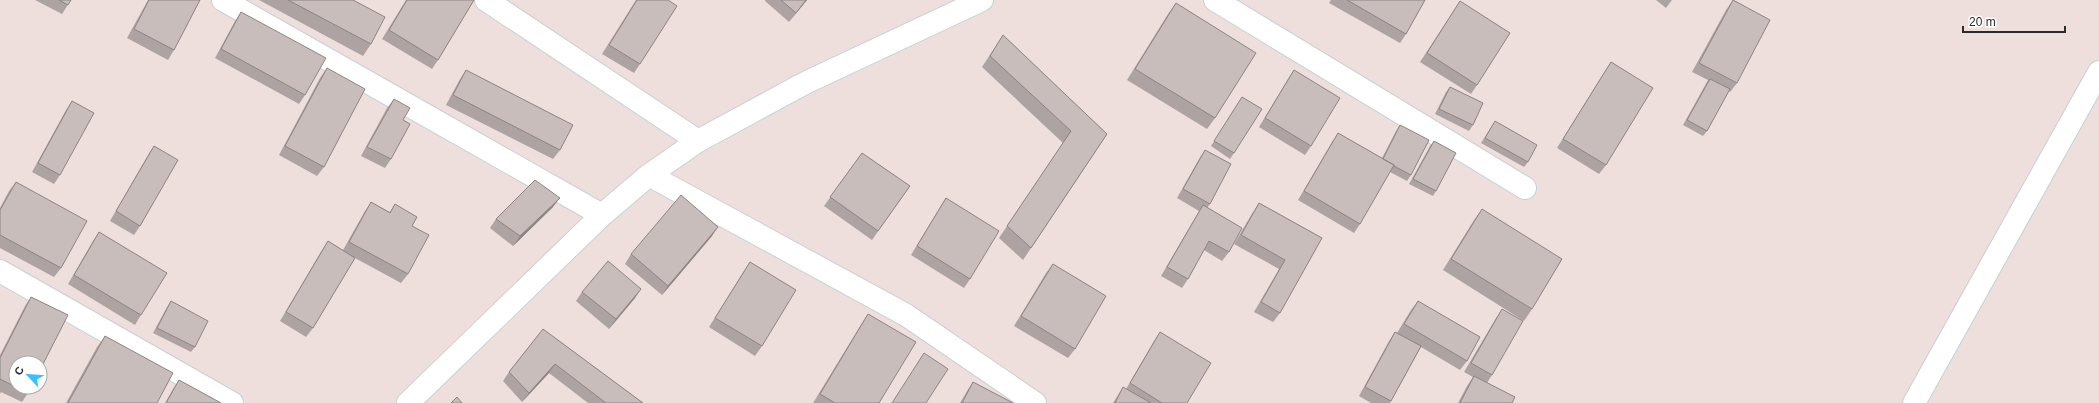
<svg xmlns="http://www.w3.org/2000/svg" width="2099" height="403" font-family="Helvetica,sans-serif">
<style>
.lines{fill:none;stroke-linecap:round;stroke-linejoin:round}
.minor-casing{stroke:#c5d1d6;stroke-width:24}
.secondary-casing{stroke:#c5d1d6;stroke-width:24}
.minor{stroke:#fff;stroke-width:22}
.secondary{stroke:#fff;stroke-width:22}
.wall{fill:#ada3a2}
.shaded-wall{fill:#8d8484}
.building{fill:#c9bdbc;stroke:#8d8484}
</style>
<rect width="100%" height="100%" fill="#eedfdd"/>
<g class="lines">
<defs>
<path id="minor" d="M223,0L602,215
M486,0L698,141
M1215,0L1525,188
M649,175L906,315L1035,403
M0,271L232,403
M408,403L602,215L649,175L698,141L805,83L982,0"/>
<path id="secondary" d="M1914,403L2099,72"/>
</defs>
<use href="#minor" class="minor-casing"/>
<use href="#secondary" class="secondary-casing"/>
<use href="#minor" class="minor"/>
<use href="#secondary" class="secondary"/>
</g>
<path class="wall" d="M35,0H71L62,14Z
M148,0H200L174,50L168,60L127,38Z
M259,0H353L371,44L363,56Z
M406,0H474L438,60L432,69L382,39Z
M636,0H668L640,64L634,73L602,54Z
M765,0H807L789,22L765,1Z
M1331,0H1425L1406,34L1400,43L1329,3Z
M1656,0H1672L1666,8Z
M1733,0L1737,83L1730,92L1729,91L1707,131L1703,136L1683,125L1708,80L1692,72L1726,10Z
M1460,1L1477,85L1471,94L1420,62Z
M1176,3L1215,118L1207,129L1127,80L1168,14Z
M241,12L305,95L299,104L215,58L235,21Z
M1003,35L1107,134L1023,260L999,238L1063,143L982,67Z
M1611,62L1606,165L1599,174L1557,148L1605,71Z
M327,68L324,167L317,176L279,155L320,78Z
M466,70L560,150L553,159L446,105L460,79Z
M1294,70L1311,146L1305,155L1259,127L1288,79Z
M1450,87L1473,125L1469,131L1435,114L1446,92Z
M1242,97L1234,153L1230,159L1211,146Z
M394,99L391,159L385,168L361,156L387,108Z
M72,101L60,175L54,184L32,172L66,110Z
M1495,121L1528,162L1524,167L1481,143Z
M1400,125L1411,175L1407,181L1390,172L1360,224L1354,233L1298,200L1332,142L1338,133L1382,158L1396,131Z
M1434,141L1436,191L1433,196L1409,184L1430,146Z
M154,146L140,226L134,235L110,221L148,155Z
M1205,150L1210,204L1207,208L1229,252L1222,261L1204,250L1188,279L1182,288L1161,276L1199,211L1177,198L1199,159Z
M862,153L910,186L872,240L824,206Z
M16,182L61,268L54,277L0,248V208L9,191Z
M946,198L970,279L964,288L911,255L940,207Z
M371,202L390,212L395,204L412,226L408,274L401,283L355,258L313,328L306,337L280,321L322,250L328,241L343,250L365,211Z
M1259,203L1322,238L1280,313L1273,322L1254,312L1279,269L1234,244L1253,212Z
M553,207L513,246L490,228L496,219Z
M1482,209L1532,309L1524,321L1443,270L1474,220Z
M99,232L141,315L135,325L68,284L93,241Z
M712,236L662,295L625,264L631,254Z
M750,262L762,346L755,356L709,327L744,271Z
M1053,264L1075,349L1068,358L1014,326L1046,273Z
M582,292L635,298L609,329L576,301Z
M31,297L28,393L22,402L1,392L0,394V355L25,306Z
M171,301L195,347L191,352L153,333L167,307Z
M1418,301L1467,361L1460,370L1421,347L1390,403H1371L1359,396L1389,341L1395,332L1397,333L1411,310Z
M1502,309L1492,375L1487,383L1512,403H1458L1467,386L1473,377L1464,372L1496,318Z
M868,314L879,403H813L862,323Z
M543,329L643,403H588L549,373L522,402L503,381L509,372Z
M1160,332L1187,403H1113L1123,387L1126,389L1154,341Z
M105,336L157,403H66L97,347Z
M179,380L221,403H165L173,389Z
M973,382L1013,403H960L967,391Z"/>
<path class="shaded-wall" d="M806,0H807L789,22L796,13Z
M560,198L553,207L513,246L520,236Z
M718,227L712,236L662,295L668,286Z
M641,289L635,298L609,329L616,319Z
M555,364L549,373L522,402L529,393Z"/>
<path class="building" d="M59,0H71L68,5Z
M149,0H200L174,50L134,29Z
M288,0H353L385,17L371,44Z
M407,0H474L438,60L389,30Z
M637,0H668L677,6L640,64L609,45Z
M781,0H806L796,13Z
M1347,0H1425L1406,34Z
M1733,0L1770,20L1737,83L1699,63Z
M1460,1L1510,33L1477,85L1427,53Z
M1176,3L1256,53L1215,118L1135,69Z
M241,12L326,58L305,95L221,49Z
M1003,35L1107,134L1031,248L1007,226L1071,131L990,56Z
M1611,62L1653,88L1606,165L1563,139Z
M327,68L365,89L324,167L285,146Z
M466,70L573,125L560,150L453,95Z
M1294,70L1340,98L1311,146L1265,118Z
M1710,79L1730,89L1707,131L1687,120Z
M1450,87L1483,103L1473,125L1439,109Z
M1242,97L1262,109L1234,153L1214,141Z
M394,99L410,108L403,120L410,124L391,159L367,147Z
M72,101L94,113L60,175L38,163Z
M1495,121L1537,145L1528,162L1485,138Z
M1400,125L1429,140L1411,175L1394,166V165L1383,159Z
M1338,133L1394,165L1360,224L1304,191Z
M1434,141L1456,153L1436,191L1413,179Z
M154,146L178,160L140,226L116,211Z
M1205,150L1231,164L1210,204L1183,189Z
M862,153L910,186L878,231L830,197Z
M535,180L560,198L520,236L496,219Z
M16,182L87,221L61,268L0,235V210Z
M681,195L718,227L668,286L631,254Z
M946,198L999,231L970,279L917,246Z
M371,202L390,213L395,204L417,217L412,226L429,235L408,274L349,242Z
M1259,203L1322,238L1280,313L1261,302L1285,260L1241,235Z
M1203,205L1242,228L1229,252L1209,241L1188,279L1167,267Z
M1482,209L1562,259L1532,309L1451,259Z
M99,232L167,273L141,315L74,275Z
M328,241L355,258L313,328L286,312Z
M608,261L641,289L616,319L582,292Z
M750,262L796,290L762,346L715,318Z
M1053,264L1106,296L1075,349L1021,316Z
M31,297L68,315L40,370V363H16V387L0,379V358Z
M171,301L208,321L195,347L157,328Z
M1418,301L1480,337L1467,361L1404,324Z
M1502,309L1523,321L1492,375L1471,363Z
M868,314L916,342L879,403H835L820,394Z
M543,329L643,403H606L555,364L529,393L509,372Z
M1160,332L1211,363L1187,403H1162L1130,383Z
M1395,332L1421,346L1391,401L1365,387Z
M105,336L173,373L157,403H68Z
M924,353L948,369L926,403H892Z
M1474,376L1515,397L1512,403H1460Z
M179,380L221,403H166Z
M973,382L1013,403H962Z
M16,387H31L28,393Z
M1123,387L1151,403H1115Z
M457,397L462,403H451Z"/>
<g transform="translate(28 375) rotate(296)"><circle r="19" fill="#ffffff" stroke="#aaaaaa"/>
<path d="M0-3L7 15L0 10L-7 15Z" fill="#39c0ff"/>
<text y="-6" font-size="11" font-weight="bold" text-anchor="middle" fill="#2b2b2b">С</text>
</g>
<path d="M1963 26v6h102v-6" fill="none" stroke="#2b2b2b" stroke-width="2"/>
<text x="1969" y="26" font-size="12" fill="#2b2b2b" stroke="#ffffff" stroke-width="3" paint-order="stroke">20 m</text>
</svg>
